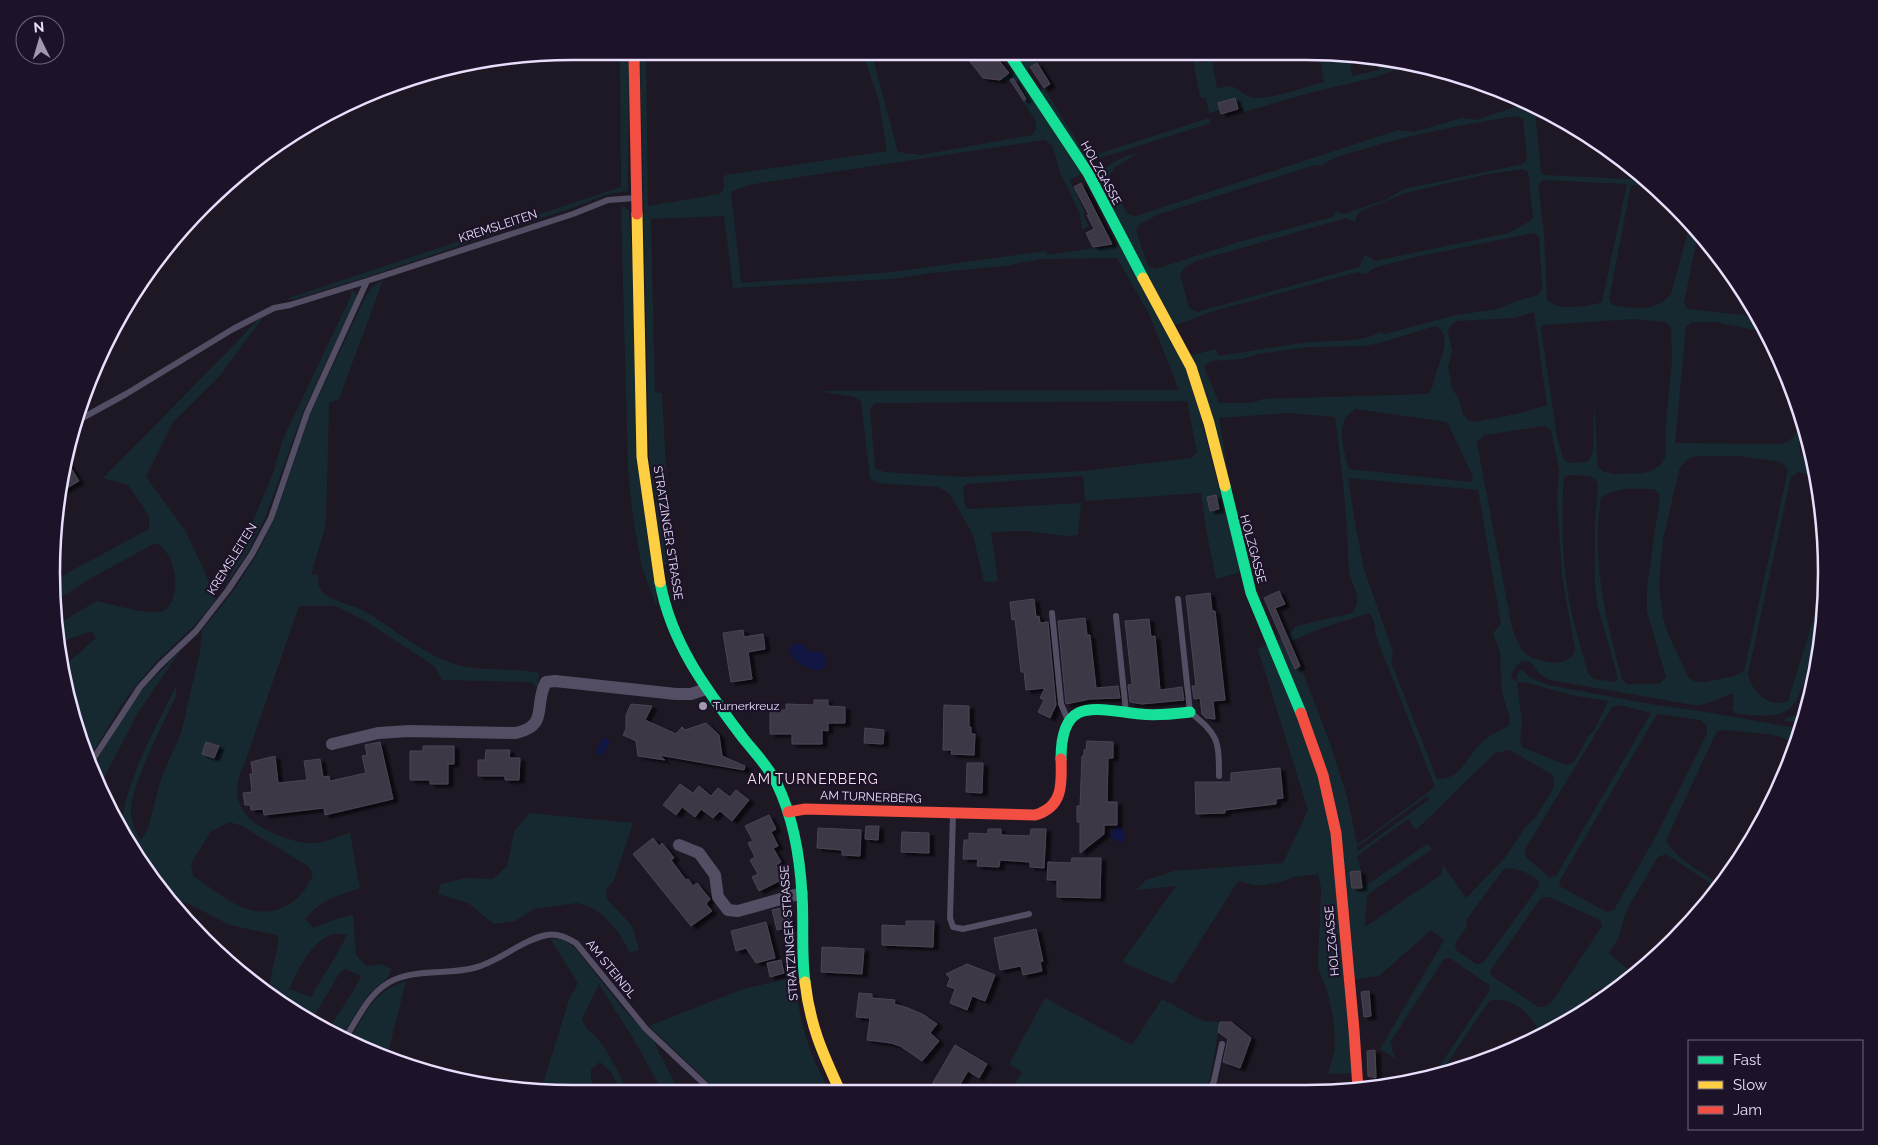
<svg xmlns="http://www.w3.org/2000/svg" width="1878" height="1145" font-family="Raleway,sans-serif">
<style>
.green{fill:#172930;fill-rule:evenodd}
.water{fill:#111642}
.building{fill:#3d3745;stroke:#4c4456;filter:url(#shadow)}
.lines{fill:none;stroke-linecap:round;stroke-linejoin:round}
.lane{stroke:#544e64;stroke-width:6}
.street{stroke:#544e64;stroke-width:12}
.fast{stroke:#16e098;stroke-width:11}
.slow{stroke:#ffcf43;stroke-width:11}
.jam{stroke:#f24e42;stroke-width:11}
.poi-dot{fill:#a299b0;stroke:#1c1329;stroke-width:2}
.labels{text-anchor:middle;stroke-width:4.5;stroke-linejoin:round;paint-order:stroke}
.street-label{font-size:12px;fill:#e9defc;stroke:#1c1329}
.poi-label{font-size:12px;fill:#e9defc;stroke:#1c1329;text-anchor:start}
.neighbourhood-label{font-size:14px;letter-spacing:1px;fill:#fce0eb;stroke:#1c1329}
.rim{fill:none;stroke:#e9defc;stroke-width:2.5}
</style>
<defs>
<filter id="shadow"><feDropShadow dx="5" dy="3" stdDeviation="1" flood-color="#0009"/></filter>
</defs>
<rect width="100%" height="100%" fill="#1d1824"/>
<path class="green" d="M1319,52L1349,54L1352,76L1379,70L1377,60L1383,61L1384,67L1398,64L1406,66L1373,78L1317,91L1244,112L1243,108L1238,109L1234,98L1218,103L1220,110L1209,113L1206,99L1200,97L1192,53H1198L1200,63L1212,61L1217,89C1240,79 1240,100 1259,98C1279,97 1304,87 1324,82Z
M863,54H873L877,60L873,59L898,152L921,155L1032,135L1036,129V121L1010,82L1000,80L1009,73H1017L1083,173L1070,180L1085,213L1083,214L1089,226L1082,230L1080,214L1060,172L1052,145L1044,140L748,185L731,192L741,283L892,272L1046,251L1047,255L1121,244L1188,369L1241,572L1216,579L1206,529L1201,493L1085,501L1083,476L967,484L963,487L965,506L969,509L1081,503L1078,535L1066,536L1025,531L991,532L998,581L984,582L973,535L950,494L938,487L877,483L870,478L861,401L854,397L819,391L1179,390L1149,314L1117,258L1040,259L1005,266L931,273L893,279L733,288L724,216L651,219L655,392L662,393L671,564L664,565L649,456L640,55H646L648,206L720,194L724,188L723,178L726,175L887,151L879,101ZM1187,401L1197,452L1191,458L1084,471L963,477L884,472L875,468L870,409L875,403Z
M1015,54H1031L1037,63L1027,70Z
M620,55H629L628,191C621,193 615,192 608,194C596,198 584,204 572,208L367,277L295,299H286L621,187Z
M1044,88L1084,152L1090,155L1098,154L1209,118L1211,123L1091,161L1084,159L1040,91Z
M1522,103L1535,110L1541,172L1545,175L1645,180L1652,185H1631L1609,299L1612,305C1635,309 1654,313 1671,294L1690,224L1698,233L1684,303L1687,309L1744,315L1753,321L1760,322L1765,332L1715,322H1692L1686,327L1675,443L1782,444C1797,438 1797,431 1800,417C1805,432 1796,441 1801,455L1814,462L1817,476L1798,472L1791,477L1748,674C1752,693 1769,708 1788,701L1827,575L1819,650L1818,654L1813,652C1796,706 1799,723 1735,713L1732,709L1734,704L1733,694C1717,697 1712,705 1694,705L1550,680C1546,678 1542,675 1539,673C1536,670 1534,665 1531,663C1520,656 1513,670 1511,678L1517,682V675L1520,670L1522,669L1529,677L1548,685L1650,704L1712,713L1800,729L1796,744C1776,733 1765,734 1745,732C1734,731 1727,729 1717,731L1666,840C1672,856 1706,876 1721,884L1717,889L1704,879L1666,854L1658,857L1626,911L1619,937L1609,953L1632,973L1608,992L1603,988L1592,993L1578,1015L1566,1024L1530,1040L1537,1027C1528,1011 1509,995 1489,1001L1440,1074L1426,1077L1425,1076L1435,1073L1490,990L1489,985L1450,958L1444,959L1391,1041L1392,1050L1396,1059L1380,1049L1444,940L1431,930L1379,976L1344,981L1354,1073L1328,1074L1335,1050L1334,1022L1328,994L1318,967L1321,888L1318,874L1294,877L1281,882L1265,885H1254L1238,881L1173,984L1122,962L1176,886L1136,890L1146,880L1174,871L1283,863L1308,810L1258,649L1289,635L1296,626L1352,613C1364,597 1352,588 1349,570C1347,553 1348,535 1346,517C1344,483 1339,450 1335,417L1288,413L1219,418L1235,515L1189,356L1216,349L1219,356C1250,351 1280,346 1311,342C1329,340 1365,343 1379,332L1385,334L1456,315L1499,309L1513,302L1538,295L1542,288L1539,236L1533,233L1411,258L1374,268L1366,274L1358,272L1217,310L1173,326L1099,183C1101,163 1123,157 1140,152L1115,167L1109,176L1127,214L1136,216L1398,130L1414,132L1462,118L1476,120L1518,106ZM1516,116L1523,119L1527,159L1523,164L1404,189L1387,199L1344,214L1336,211L1333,217L1238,242L1156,269L1148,266L1136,231L1140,224L1157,215L1315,165L1322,166C1333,156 1350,153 1364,149C1414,134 1465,124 1516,116ZM1523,169L1528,172L1533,217L1530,221L1508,233L1375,261L1365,255L1359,267L1197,312L1189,308L1180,274L1186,266L1199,260L1346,218L1355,222L1356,216L1361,211L1405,193L1484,175ZM1543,180L1627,184L1602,302C1589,307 1557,311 1547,300L1544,233L1538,185ZM1534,312L1547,405L1521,413L1475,422L1468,420L1463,414L1459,399L1452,388L1448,367L1452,351L1448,331L1451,325L1458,321L1514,318ZM1634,319L1666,322L1671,327L1672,360L1666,422V456L1660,465L1653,470L1644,473L1615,474L1604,472L1598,467L1594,400L1593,450L1590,459L1586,462L1569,463L1564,460L1557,438L1541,328L1543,325ZM1435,326C1455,335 1438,363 1435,377C1432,385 1434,388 1427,394L1263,399L1251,403H1219L1204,366L1211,361L1242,359L1257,354L1310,347L1363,346L1380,343ZM1355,409L1447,422L1473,476L1471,482L1349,469C1345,455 1337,431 1346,417C1349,414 1352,412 1355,409ZM1545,426L1551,430L1559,470L1557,498L1562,577L1575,649C1574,651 1574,654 1572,656C1561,669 1531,661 1522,650C1518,644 1515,635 1512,628L1477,443L1484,435ZM1700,456H1738L1781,462L1788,470L1744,671L1735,676L1705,682H1696L1689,678L1669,636L1663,618L1659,585L1663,539L1680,467L1689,458ZM1571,475L1589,476L1596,479L1598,485L1595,521V583L1597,604L1618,678L1615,682L1593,679L1588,673C1582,653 1576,632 1571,610C1562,567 1561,521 1564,477ZM1348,478L1478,490L1501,624L1493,633L1500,652L1502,692L1510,719L1509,725C1500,731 1487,736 1480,744C1465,760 1461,779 1437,779L1391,662L1393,652L1364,569L1356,528ZM1654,489L1660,495L1647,588V612L1666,677L1659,684H1627L1622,679C1606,620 1591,560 1601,498C1616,486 1636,489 1654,489ZM1369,613L1374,620L1376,636L1435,787L1357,845L1348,800L1331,746L1291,641L1322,628ZM1524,682L1571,695L1608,701L1594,731L1589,735L1574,762L1566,765L1522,747L1520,740L1522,722L1517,683ZM1620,705L1651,713L1556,876L1549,877L1526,857L1525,849L1612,707ZM1657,714L1701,720L1707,726V734L1656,836L1614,910L1607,912L1561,887L1559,882ZM1510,750L1553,775L1554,781L1553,789L1536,817L1526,826L1504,859L1466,898L1443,865L1442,874L1365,927L1367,895L1432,849L1427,844L1365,886L1357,856L1408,819L1416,830L1495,753ZM1427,796L1430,799L1357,852V847ZM1509,868L1523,871L1538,880L1539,886L1483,963L1476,964L1456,950L1455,943L1466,928L1467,919L1503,870ZM1549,897L1600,920L1602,926L1551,1003L1543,1007H1538L1492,976L1490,971L1541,898Z
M621,206L625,207L629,211L657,607L642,568L633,518L628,468Z
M383,280L339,399L329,403L326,524L311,575L318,574C318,581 318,590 325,594C335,602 349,604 360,609C395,627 426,660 467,667C490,671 515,668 539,673L538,688L531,682L442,680L434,666L364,620L335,606H299L245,762C225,801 245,824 283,837C292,840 302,844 313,843C324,843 338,836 350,833L360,888C336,896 322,899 305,919L314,928L336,919L353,915L356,955L366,966L383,964L391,969C390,980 381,982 374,989C361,1002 352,1020 343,1035L329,1028L354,990L361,976L346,969L340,972L312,1020L283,1006L263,989L269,986L279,940L276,935L230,925L189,904L175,900L173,906L158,889L165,883C153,870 129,849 124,832C114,801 162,716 176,686V696C164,722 130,786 131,812C131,822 136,833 141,841L148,828L161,779L181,733L200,652L202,630L232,593L256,556L274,520L310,414L366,296L372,287ZM229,822L242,826L308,866L313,875C301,903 277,918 246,909C233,905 206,884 193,876L191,864L210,832ZM333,934H347C338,956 322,976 311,997L289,989C299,969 311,941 333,934Z
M351,290L355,292L357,296L303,412L266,516L248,552L225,587L274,471L282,441L351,296Z
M264,316L219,377L173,422L146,477L185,530L203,568L216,600L193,627L156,662L137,684L121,706L88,760L79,740L64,683L69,678L61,671L60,666L63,667L96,638L92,631L58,643L56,625L97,601C111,604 154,617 165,610C183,597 176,550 155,543L88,580L54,602L52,584L69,572L149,529V516L128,485L103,478L237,342L256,321Z
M181,650L137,714L100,786L92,769L127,711L143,689Z
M1796,715L1804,717L1802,724L1785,721L1786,718Z
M529,813L633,823L614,880L606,889L607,899L633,927L639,950L630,953L619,933L604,916L590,907L577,903L534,909L515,921L494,924L468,903L438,894L440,884L466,878L493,879L507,866L514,832Z
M550,938L563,940L574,947L625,1011L652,1038L679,1092H663L637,1045L599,984L582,1019C589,1035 593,1032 601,1043C612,1058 620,1076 627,1092H620L612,1073L600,1062L591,1069V1078L597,1092L540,1093L569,1000L578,983Z
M795,977C799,1021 808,1053 830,1091L719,1092L649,1026L743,989Z
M406,981L387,1057L350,1039C367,1011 373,992 406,981Z
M1045,998L1132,1045L1162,999L1203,1021L1220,1022L1210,1079L1205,1090L1011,1091L1022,1072L1009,1064Z"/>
<path class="water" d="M793,644H803L810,652L816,651L824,654C836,682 794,669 789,650Z
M603,737L610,741L603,756L595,753Z
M1115,825L1124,830V833L1126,835L1122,843L1109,837Z"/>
<path class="building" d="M964,54H994L1009,73L1000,80L983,78Z
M1037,63L1050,84L1044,88L1030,67Z
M1013,78L1026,99L1024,101L1010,80Z
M1235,98L1238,109L1221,114L1218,103Z
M1081,183L1112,244L1093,247L1086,233L1094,229L1087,215H1089L1074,187Z
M66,460L79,481L58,493L61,480Z
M1216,495L1219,509L1210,511L1207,497Z
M1279,591L1285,604L1275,608L1300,666L1295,669L1264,598Z
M1210,593L1212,611H1215L1225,700L1213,701L1215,719L1206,718L1202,714L1200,698L1194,699L1192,686H1196L1186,596Z
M1034,599L1036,617L1039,616L1040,623L1048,622L1056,705L1050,718L1038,712L1044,700L1040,698L1045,688L1026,690L1024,672H1021L1015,619L1012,620L1010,602Z
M1085,618L1087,635H1090L1096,688L1118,686L1120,698L1090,699L1066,704L1058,621Z
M1149,619L1151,637L1155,636L1160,690L1182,687L1184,700L1142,704L1130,702L1128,685L1132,684L1125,621Z
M743,630L744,637L763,634L765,649L748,652L752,679L731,682L723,633Z
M814,700H828V706L845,707V723H828V731L822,730V744H792V734H770V710H786V704L814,705Z
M631,704L652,706L645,720L676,734L682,727L685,730L706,723L719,735L722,756L745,766L744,770L659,755L665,760L638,756L636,741L623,735L626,729V715Z
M944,705L969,706V727H971V734H975L974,755L951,754L952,750H943Z
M865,728L884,730L883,744L864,743Z
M1087,741L1113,742V758H1108L1107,802H1117V825H1104V834L1080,853V822H1077V806H1080L1082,756H1084V750H1086Z
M206,742L219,746L214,758L202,754Z
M380,742L393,799L325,815L324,808L264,815L263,809L251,810L250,805H245L243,793L252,792L250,774H253L251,762L275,756L278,783L307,780L304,761L320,759L323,777L329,776L330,781L366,773L362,756L367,755L365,745Z
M423,746H454V764H448V784H430V780H410V751H423Z
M486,750H510L509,758H520L519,780H505V776H478V760H485Z
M967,763H983L982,793L966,792Z
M1280,768L1283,798L1276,799V804L1225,810V813L1196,814L1195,782H1231V773Z
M680,784L693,793L699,786L711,796L718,788L730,797L736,790L749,800L732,821L720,811L713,818L701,809L695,817L682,807L676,815L663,805Z
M769,815L776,829L771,832L778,846L773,848L781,862L776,865L783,879L759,891L752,877L758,874L750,860L755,857L748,843L753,841L745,826Z
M866,826H879L878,840L865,839Z
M818,828L861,830L860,856L842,855V850L817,848Z
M988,829H1001V835L1030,836L1031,829H1046L1044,868L1030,867V862L1000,860L999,867L977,866L978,859H963L964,840H969V833L988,834Z
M902,832L929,833V853L901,852Z
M653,838L659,846L662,843L668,850L674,858L671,860L686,880L688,879L693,886L697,883L710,899L706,904L712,911L691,926L633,854Z
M1072,858H1101L1100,898L1057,897V880H1047L1048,862L1071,863Z
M1360,871L1362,888H1352L1350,872Z
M786,907L791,927L777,930L772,910Z
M906,921H934L933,947L882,945V925L906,926Z
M766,922L775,958L756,963L746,948L736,951L731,931Z
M1036,929L1043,961L1040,962L1042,971L1023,975L1021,966L1000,970L994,938Z
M822,947L864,949L862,974L821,972Z
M781,960L784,973L770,977L767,963Z
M967,964L995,975L985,1001L972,996L967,1010L950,1003L955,989L947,986L950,978L946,974Z
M1369,991L1371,1016L1364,1017L1361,992Z
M859,993L872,994V998L895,1000L894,1004L908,1008L924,1015L937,1024L930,1033L939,1041L922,1061L900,1046L891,1043L867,1040L870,1018L856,1017Z
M1220,1022H1231L1251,1038L1240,1068L1223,1062L1228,1039L1218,1032Z
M955,1045L987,1064L979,1078L968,1071L956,1091H939L931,1086Z
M1375,1050L1376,1078L1368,1076L1367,1051Z"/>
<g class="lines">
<path class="lane" d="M75,422L126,394L233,329L274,308L290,305L367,281L573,214L608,200L636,198
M1178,599L1190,712C1218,735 1219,739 1219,776
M1052,613L1061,704L1067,718
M1116,616L1126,712
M90,764L140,687L160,665L196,631L228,590L252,554L271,518L307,413L367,281
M953,814L950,918L953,927L963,929L1029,914
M346,1037C358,1018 368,995 388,983C413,968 447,975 474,968C501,961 521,940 547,935C558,933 567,938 576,943L646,1029L713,1092
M1210,1090L1214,1081L1222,1044"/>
<path class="street" d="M332,744L378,733L409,731L516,733C550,725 533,705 546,682L555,681L676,694H691L706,689
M679,845L699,853L715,875L718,897L728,910L738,911L802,893"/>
<path class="fast" d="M1009,54L1088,173L1143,278
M1225,486L1251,593L1301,713
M660,582C671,643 706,689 743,738C754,752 769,767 777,784C793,817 800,858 802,895C804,924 801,953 805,982
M1061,759C1061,696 1094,709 1140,714C1157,716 1173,714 1190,712"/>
<path class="slow" d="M637,214L642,457L660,582
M1143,278L1191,367L1209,423L1225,486
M805,982C810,1025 822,1052 840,1091"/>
<path class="jam" d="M634,55L637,214
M1301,713L1323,775L1336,833L1354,1030L1358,1089
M788,812L805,809L1035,815C1063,807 1062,784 1061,759"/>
</g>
<circle class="poi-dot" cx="703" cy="706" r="5"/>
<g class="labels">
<g class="street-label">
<text transform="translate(1101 173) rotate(61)" y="4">HOLZGASSE</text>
<text transform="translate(498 226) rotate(-18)" y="4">KREMSLEITEN</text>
<text transform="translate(668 533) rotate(81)" y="4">STRATZINGER STRASSE</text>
<text transform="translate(1253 549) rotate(75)" y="4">HOLZGASSE</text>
<text transform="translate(232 559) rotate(-58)" y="4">KREMSLEITEN</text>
<text transform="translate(871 797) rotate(2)" y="4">AM TURNERBERG</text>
<text transform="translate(789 933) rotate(-94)" y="4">STRATZINGER STRASSE</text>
<text transform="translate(1332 941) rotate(-95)" y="4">HOLZGASSE</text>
<text transform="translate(611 969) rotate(51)" y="4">AM STEINDL</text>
</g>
<g class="poi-label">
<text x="713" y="710">Turnerkreuz</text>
</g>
<g class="neighbourhood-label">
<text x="813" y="784">AM TURNERBERG</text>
</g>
</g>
<path d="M0 0H1878V1145H0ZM572 60H1306A512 512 0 0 1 1818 572V573A512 512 0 0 1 1306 1085H572A512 512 0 0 1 60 573V572A512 512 0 0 1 572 60Z" fill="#1c1329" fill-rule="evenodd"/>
<path class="rim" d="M572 60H1306A512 512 0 0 1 1818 572V573A512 512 0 0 1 1306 1085H572A512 512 0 0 1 60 573V572A512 512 0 0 1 572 60Z"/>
<rect x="1688" y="1040" width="175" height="90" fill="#1c1329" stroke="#6e647d"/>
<rect x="1698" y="1056" width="25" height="8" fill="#16e098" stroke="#6e647d"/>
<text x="1733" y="1065" font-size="15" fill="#e9defc">Fast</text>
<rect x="1698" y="1081" width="25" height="8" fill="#ffcf43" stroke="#6e647d"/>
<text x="1733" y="1090" font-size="15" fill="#e9defc">Slow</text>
<rect x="1698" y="1106" width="25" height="8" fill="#f24e42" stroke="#6e647d"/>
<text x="1733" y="1115" font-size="15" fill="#e9defc">Jam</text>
<g transform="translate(40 40) rotate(355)"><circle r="24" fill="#1c1329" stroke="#6e647d"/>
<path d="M0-4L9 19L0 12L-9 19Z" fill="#a299b0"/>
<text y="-8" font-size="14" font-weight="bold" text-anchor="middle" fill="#e9defc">N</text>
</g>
</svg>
